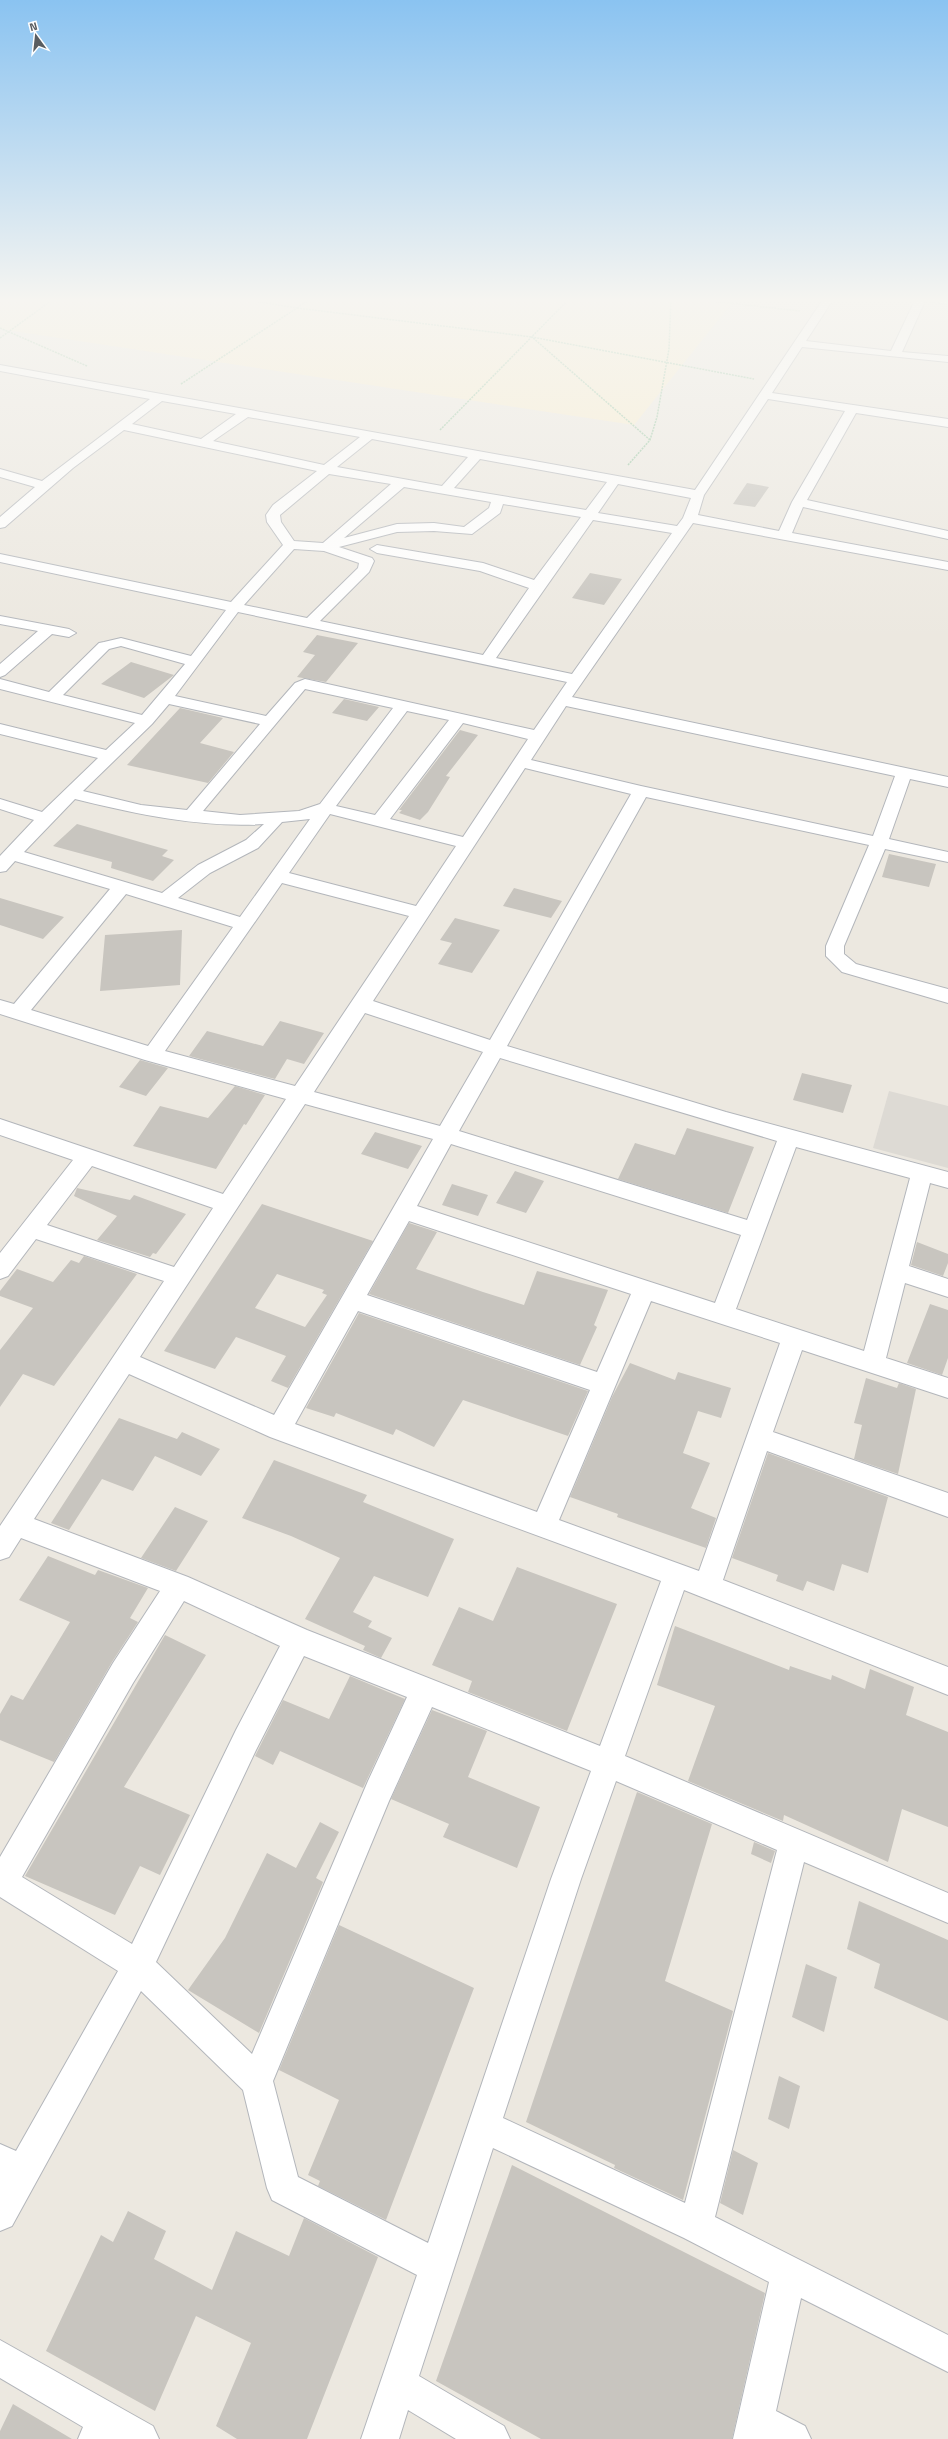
<svg xmlns="http://www.w3.org/2000/svg" width="948" height="2439" font-family="'Titillium Web',sans-serif">
<style>
.industrial{fill:#dddad4}
.sand{fill:#f9edcd}
.building{fill:#c8c5bf;fill-rule:evenodd}
.lines{fill:none;stroke-linecap:round;stroke-linejoin:round}
.minor-casing{stroke:#b3b6bb;stroke-width:2}
.path{stroke:#95c4a0;stroke-width:1.5;stroke-dasharray:2 1;stroke-linecap:butt}
.minor{fill:#fff;fill-rule:evenodd}
</style>
<rect width="100%" height="100%" fill="#ece8e0"/>
<path class="industrial" d="M889,1091L948,1106V1168L873,1148Z"/>
<path class="sand" d="M0,298H736L634,425L0,329Z"/>
<path class="building" d="M747,483L769,487L755,507L733,504Z
M590,573L622,579L604,605L572,598Z
M317,635L358,643L326,682L297,677L315,655L303,652Z
M131,662L174,675L144,698L101,684Z
M344,699L379,707L367,721L332,713Z
M180,708L223,718L200,743L234,752L208,783L127,765Z
M460,730L478,735L446,776L450,777L428,812L420,820L399,813L402,810H399Z
M77,824L168,850L162,856L174,860L153,881L111,868L112,862L53,846Z
M889,854L936,864L929,887L882,877Z
M514,888L562,901L551,918L503,906Z
M0,898L64,917L43,939L0,925Z
M455,918L500,930L472,973L438,964L452,943L440,940Z
M182,930L180,985L100,991L105,935Z
M280,1021L324,1033L304,1064L287,1059L275,1079L189,1056L207,1031L263,1046Z
M140,1060L168,1068L146,1096L119,1087Z
M802,1073L852,1085L843,1113L793,1100Z
M235,1086L265,1095L246,1125L244,1124L216,1169L133,1146L160,1106L208,1118Z
M687,1128L754,1147L728,1213L618,1179L635,1143L675,1155Z
M375,1132L422,1146L408,1169L361,1154Z
M515,1171L544,1181L526,1213L496,1203Z
M452,1184L488,1195L478,1216L442,1205Z
M77,1188L130,1200L134,1195L186,1214L156,1254L153,1253L150,1257L97,1240L117,1216L74,1196Z
M262,1204L373,1241L288,1388L271,1381L286,1356L236,1337L215,1369L164,1351ZM277,1274L324,1290L322,1293L327,1295L305,1327L255,1308Z
M409,1223L437,1232L416,1269L483,1292L524,1305L537,1271L608,1290L594,1325L597,1327L580,1365L369,1294Z
M917,1242L948,1254V1263L943,1276L911,1265Z
M84,1256L137,1274L54,1386L23,1374L0,1407V1350L33,1308L0,1296V1291L17,1269L53,1282L71,1260L79,1263Z
M930,1304L948,1310V1358L942,1375L907,1363Z
M359,1313L588,1391L568,1436L463,1400L434,1447L396,1429L393,1435L336,1413L334,1417L306,1408Z
M630,1363L675,1380L678,1372L731,1388L721,1418L698,1411L683,1453L710,1463L691,1508L716,1518L706,1548L617,1517L618,1514L570,1497L612,1397Z
M866,1378L897,1388L899,1383L916,1389L898,1474L854,1459L862,1425L854,1423Z
M119,1418L177,1439L182,1432L220,1449L201,1476L155,1456L133,1491L102,1479L69,1530L51,1523Z
M768,1453L888,1497L868,1573L842,1564L834,1591L807,1581L803,1591L776,1581L778,1575L732,1558Z
M274,1460L367,1495L363,1502L454,1539L428,1597L374,1576L353,1612L372,1621L368,1627L392,1638L381,1658L363,1650L365,1646L305,1619L340,1558L291,1536L242,1518Z
M175,1507L208,1521L176,1571L141,1558Z
M48,1556L95,1575L98,1570L148,1588L130,1618L138,1622L112,1662L54,1762L0,1740V1714L11,1695L23,1700L70,1622L19,1600Z
M517,1567L617,1604L567,1731L468,1692L472,1681L432,1665L459,1607L493,1621Z
M675,1626L789,1670L790,1666L831,1680L832,1675L865,1689L870,1669L914,1687L906,1715L948,1732V1827L902,1809L888,1862L784,1815L783,1821L688,1781L715,1706L657,1685Z
M165,1635L206,1655L124,1787L190,1815L160,1875L140,1866L115,1915L25,1876Z
M350,1676L405,1699L363,1788L280,1751L273,1765L255,1756L283,1700L329,1719Z
M432,1710L487,1731L468,1777L540,1807L517,1868L443,1837L449,1824L391,1799Z
M637,1792L712,1824L665,1981L733,2011L683,2200L614,2168L615,2165L526,2122Z
M320,1822L339,1832L316,1878L323,1882L259,2033L188,1990L225,1938L267,1853L296,1868Z
M754,1842L775,1851L771,1863L751,1854Z
M859,1901L948,1940V2021L874,1988L880,1964L847,1949Z
M339,1925L474,1988L386,2220L318,2186L320,2181L308,2175L339,2100L279,2070Z
M806,1964L837,1977L824,2032L792,2017Z
M779,2076L800,2086L789,2129L768,2119Z
M733,2150L758,2163L743,2215L720,2203Z
M512,2165L765,2293L732,2439H541L436,2381Z
M128,2211L166,2231L154,2259L212,2290L236,2231L289,2256L304,2218L378,2257L307,2439H237L216,2426L251,2343L196,2316L155,2411L46,2351L101,2235L113,2242Z
M13,2404L72,2439H0V2431Z"/>
<g class="lines">
<defs>
<path id="minor" d="M824,298H834L806,341L891,351L916,298H948V304L925,301L902,352L948,356V362L802,347L772,393L948,419V427L856,413L807,500L948,531V539L803,507L792,533L948,562V570L693,523L572,697L948,777V787L910,779L889,839L948,852V862L885,849L844,946V954L856,964L948,989V1003L842,972L826,956V946L869,845L646,797L507,1046L726,1112L948,1172V1188L930,1183L909,1266L948,1279V1297L905,1283L886,1358L948,1378V1398L802,1350L773,1432L948,1493V1517L767,1451L723,1580L948,1667V1695L684,1590L625,1756L948,1893V1923L804,1862L715,2217L948,2335V2372L801,2298L776,2411L805,2426L811,2439H733L769,2282L684,2238L493,2148L419,2376L504,2426L510,2439H456L408,2410L399,2439H361L417,2275L272,2200L267,2188L243,2090L141,1991L12,2226L0,2231V2144L16,2151L118,1971L0,1897V1857L113,1663L160,1591L21,1538L9,1557L0,1560V1526L164,1281L36,1239L8,1276L0,1279V1253L73,1160L0,1135V1119L223,1194L286,1099L145,1060L0,1014V1000L14,1004L110,889L15,861L6,871L0,872V856L34,820L0,809V799L42,812L98,758L0,734V724L106,750L135,723L0,689V679L49,692L99,643L104,642L121,638L191,656L226,610L0,562V554L231,602L283,545L267,522L266,515L273,505L317,471L124,430L73,468L5,527L0,528V517L35,487L0,477V469L42,481L150,399L0,371V365L695,490ZM768,399L845,411L792,502L779,531L698,515L704,495ZM162,401L236,414L201,439L132,424ZM248,417L360,437L324,465L213,441ZM372,439L468,457L442,486L337,467ZM480,459L607,482L586,510L454,488ZM329,474L391,484L323,543L294,541L281,522L280,515ZM618,484L691,498L683,518L677,526L598,513ZM404,487L491,502L489,508L464,527L434,523L397,524L344,538ZM503,504L581,517L534,580L483,563L377,545L370,549L377,553L480,571L529,588L483,655L320,621L369,572L374,561L372,558L339,547L397,532L434,531L472,534L500,513ZM593,520L672,533L572,674L496,658ZM294,549L324,551L359,563L358,568L307,618L244,605ZM238,612L567,682L534,730L305,679L295,683L266,716L175,696ZM121,646L185,664L142,715L63,695L109,649ZM305,689L393,708L320,804L299,811L240,815L203,811ZM169,704L260,724L187,810L141,805L83,791L152,724ZM566,706L895,776L873,836L641,786L531,760ZM407,711L449,720L375,815L336,806ZM463,723L528,739L463,837L390,819ZM525,768L631,794L490,1040L373,1001ZM75,799C136,814 200,828 264,824L246,840L198,865L162,893L24,852ZM330,814L456,846L416,906L289,873ZM310,819L240,917L178,898L210,873L258,848L282,822ZM282,883L409,916L295,1086L165,1051ZM126,894L233,927L148,1046L31,1010ZM365,1013L483,1052L440,1126L314,1092ZM500,1058L777,1141L747,1220L459,1131ZM305,1104L433,1139L274,1415L140,1357ZM451,1144L741,1235L715,1303L417,1206ZM796,1147L910,1178L864,1351L736,1309ZM92,1166L213,1208L174,1267L47,1225ZM409,1221L631,1294L597,1372L367,1295ZM651,1301L780,1343L699,1571L559,1520ZM358,1311L590,1390L537,1512L295,1424ZM129,1374L270,1437L661,1581L600,1746L307,1630L188,1577L34,1519ZM184,1601L280,1646L236,1730L132,1944L22,1877L133,1683ZM304,1656L407,1697L368,1781L252,2054L156,1962L256,1750ZM432,1707L591,1771L551,1879L428,2243L298,2177L273,2081L389,1801ZM616,1781L777,1850L685,2203L503,2118L581,1879Z
M0,616L69,629L76,633L69,637L52,634L5,675L0,677V664L38,631L0,624Z
M0,2340L153,2426L159,2439H78L83,2427L0,2378Z"/>
</defs>
<use href="#minor" class="minor-casing"/>
<path class="path" d="M685,298L800,311
M297,308L532,337
M297,308L311,298
M0,328L87,366
M0,338L55,298
M181,384L297,308L235,298
M440,430L570,298
M650,440L532,337L754,379
M628,465L650,440L657,417L669,349L671,298"/>
<use href="#minor" class="minor"/>
</g>
<linearGradient id="sky" x2="0" y2="1"><stop stop-color="#8ac3f1"/><stop offset="0.47" stop-color="#f6f5f1"/><stop offset="1" stop-color="#f6f5f1" stop-opacity="0"/></linearGradient>
<rect width="948" height="639" fill="url(#sky)"/>
<g transform="translate(36 36) rotate(345)" stroke="#ffffff" stroke-width="3" paint-order="stroke">
<path d="M0-3L7 15L0 10L-7 15Z" fill="#595d61"/>
<text y="-6" font-size="11" font-weight="bold" text-anchor="middle" fill="#595d61">N</text>
</g>
</svg>
